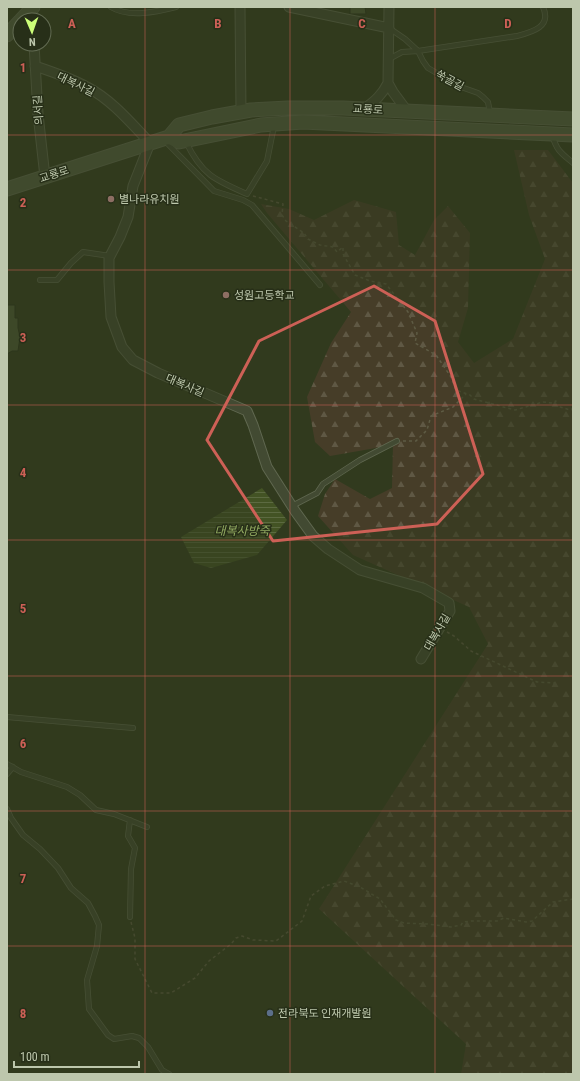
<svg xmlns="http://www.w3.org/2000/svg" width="580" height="1081" font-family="'Roboto Condensed','Noto Sans KR',sans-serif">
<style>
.forest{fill:url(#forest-firs)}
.water{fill:url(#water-rules)}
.building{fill:#4d5937;stroke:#29311a}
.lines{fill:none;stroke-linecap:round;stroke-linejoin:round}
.lane-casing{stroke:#606850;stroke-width:6}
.street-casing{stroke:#606850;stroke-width:11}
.secondary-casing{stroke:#606850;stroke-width:15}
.path{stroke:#5e5b44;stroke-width:1.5;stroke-dasharray:3 3;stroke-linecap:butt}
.lane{stroke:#424a32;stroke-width:4.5}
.street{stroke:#424a32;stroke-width:9}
.secondary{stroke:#525e40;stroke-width:13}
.marked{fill:none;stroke:#cd6056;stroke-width:3;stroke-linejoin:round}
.grid{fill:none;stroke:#cd6056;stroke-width:1;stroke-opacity:0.55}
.education-dot{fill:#8d6e63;stroke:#272f18;stroke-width:1.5}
.service-dot{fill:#5c6f8a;stroke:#272f18;stroke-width:1.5}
.labels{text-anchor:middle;stroke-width:3;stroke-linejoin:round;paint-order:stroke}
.street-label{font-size:11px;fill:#bdc7ac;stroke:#272f18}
.poi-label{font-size:11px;fill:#bdc7ac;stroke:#272f18;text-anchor:start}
.water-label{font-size:12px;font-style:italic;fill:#92aa61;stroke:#272f18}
.grid-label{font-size:13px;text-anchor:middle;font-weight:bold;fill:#cd6056;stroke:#272f18;stroke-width:3;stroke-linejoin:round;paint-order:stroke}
</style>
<defs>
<pattern id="forest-firs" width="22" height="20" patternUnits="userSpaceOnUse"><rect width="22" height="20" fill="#463d28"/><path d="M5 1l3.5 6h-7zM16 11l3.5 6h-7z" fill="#5f5844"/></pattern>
<pattern id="water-rules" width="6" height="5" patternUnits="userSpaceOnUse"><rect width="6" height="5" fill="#435324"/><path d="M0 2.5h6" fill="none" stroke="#5c6a41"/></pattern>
</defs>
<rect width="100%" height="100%" fill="#313a1e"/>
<path class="forest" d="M514,150H548L573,183V1074H461L466,1044L319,909L488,644L469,607L353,555L318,516L325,494L335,479L370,499L392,488L393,445L330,456L315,442L307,397L331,343L351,312L267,213L261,204L289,209L314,220L354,200L396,212L399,245L415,255L434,220L448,206L470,233L468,308L458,342L474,363L513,339L545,259L529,215Z"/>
<path class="water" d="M262,488L287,520L257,555L211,568L194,563L181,537Z"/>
<path class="building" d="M350,7H365L366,14H350Z
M7,305H15V318H18V328L20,337L18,351H12L7,354Z"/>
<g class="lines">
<defs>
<path id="lane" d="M111,7C129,18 156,12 176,7
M389,28L405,39L418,51L423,61L428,68L461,87L478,93L483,97L488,102L490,113
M389,59L402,52L418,51L517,36C532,32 552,27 543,7
M552,135C557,151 561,153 573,163
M164,140L214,191L243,200L252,205L320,285
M186,142C202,175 215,180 247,194L267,161L274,126
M40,280H57L71,263L83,252L110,256
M292,506L317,493L323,484L360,460L397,441
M7,717L133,728
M7,764L21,772L67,787L80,795L96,810L114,814L147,827
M7,774L13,767
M7,809L11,818L23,835L40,849L58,868L71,888L88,903L95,916L99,925L97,946L87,980L89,1009L108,1035L114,1039L132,1036L139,1038L148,1047L162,1070L169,1074
M130,820L128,836L135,848L131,869L130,917"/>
<path id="street" d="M240,7L241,112
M289,7L389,28
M34,44L38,114L45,177
M35,66C53,72 71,78 87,87C112,100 131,123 150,143L133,186L128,217L120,237L109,258V282L111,317L122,347L133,360L158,373L247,411L253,425L267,467L295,511L313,536L328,549L360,570L423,588L449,603L450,611L421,659
M388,83L393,92L407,111
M364,109C375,101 382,95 388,83L389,7"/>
<path id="secondary" d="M21,20L33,7
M7,35L20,21
M169,137L179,142L261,125L303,122L573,135
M7,189L169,137L179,125L212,117L251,110L288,108H343L573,119"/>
</defs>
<use href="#lane" class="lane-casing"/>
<use href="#street" class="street-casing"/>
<use href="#secondary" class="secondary-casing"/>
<path class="path" d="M253,196L283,204L282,215L286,221L304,233L308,239L320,245L333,247L337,252L343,247V254L355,275L370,281L386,284L408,312L417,333L415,343L436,355L451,377L456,390L470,395L474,399L515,410L543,402L551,403L556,401L554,405L570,410L572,409L573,412
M403,441H416L427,430L431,416L453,407L466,394
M447,632L454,636L471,651L537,682L555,683
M131,922L135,938V959L152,993H171L195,978L209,961L231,944L236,938L242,936L253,940L276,941L302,921L311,896L325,886L344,881L360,887L380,899L396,920L404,923L427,924L451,927L461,925L463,922L471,921H497L504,918L526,922L532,921L553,902L573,899"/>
<use href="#lane" class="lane"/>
<use href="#street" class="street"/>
<use href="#secondary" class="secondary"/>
</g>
<path d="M0 0H580V1081H0ZM374,286L435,321L483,474L437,524L273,541L207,440L259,341Z" fill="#313a1e" fill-opacity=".55" fill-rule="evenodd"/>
<path class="marked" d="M374,286L435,321L483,474L437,524L273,541L207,440L259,341Z"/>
<path class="grid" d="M145,7V1074M290,7V1074M435,7V1074M7,135H573M7,270H573M7,405H573M7,540H573M7,676H573M7,811H573M7,946H573"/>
<g class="education-dot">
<circle cx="111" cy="199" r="4"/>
<circle cx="226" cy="295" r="4"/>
</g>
<circle class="service-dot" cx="270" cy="1013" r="4"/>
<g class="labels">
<g class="street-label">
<text transform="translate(450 80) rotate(28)" y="4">쑥골길</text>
<text transform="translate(76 84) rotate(26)" y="4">대복사길</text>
<text transform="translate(368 109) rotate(3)" y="4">교룡로</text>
<text transform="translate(38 110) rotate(-94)" y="4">의서길</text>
<text transform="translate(54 174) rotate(-18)" y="4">교룡로</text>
<text transform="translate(185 385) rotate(23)" y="4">대복사길</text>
<text transform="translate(437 632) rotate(-60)" y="4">대복사길</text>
</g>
<g class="poi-label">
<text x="119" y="203">별나라유치원</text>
<text x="234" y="299">성원고등학교</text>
<text x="278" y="1017">전라북도 인재개발원</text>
</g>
<g class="water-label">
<text x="242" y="535">대복사방죽</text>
</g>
</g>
<g class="grid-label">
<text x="72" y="28">A</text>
<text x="218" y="28">B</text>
<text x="362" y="28">C</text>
<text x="508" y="28">D</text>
<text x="23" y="72">1</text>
<text x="23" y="207">2</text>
<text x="23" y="342">3</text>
<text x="23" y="477">4</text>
<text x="23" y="613">5</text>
<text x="23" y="748">6</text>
<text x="23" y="883">7</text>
<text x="23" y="1018">8</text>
</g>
<rect width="580" height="1081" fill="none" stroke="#bdc7ac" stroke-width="16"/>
<g transform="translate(32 32) rotate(178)"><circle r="19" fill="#272f18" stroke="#636c53"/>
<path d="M0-3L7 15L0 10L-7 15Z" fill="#cdff79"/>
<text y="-6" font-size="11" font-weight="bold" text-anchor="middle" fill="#bdc7ac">N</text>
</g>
<path d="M14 1061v6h125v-6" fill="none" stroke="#bdc7ac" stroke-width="2"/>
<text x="20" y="1061" font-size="12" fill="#bdc7ac" stroke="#272f18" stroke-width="3" paint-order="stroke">100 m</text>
</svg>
